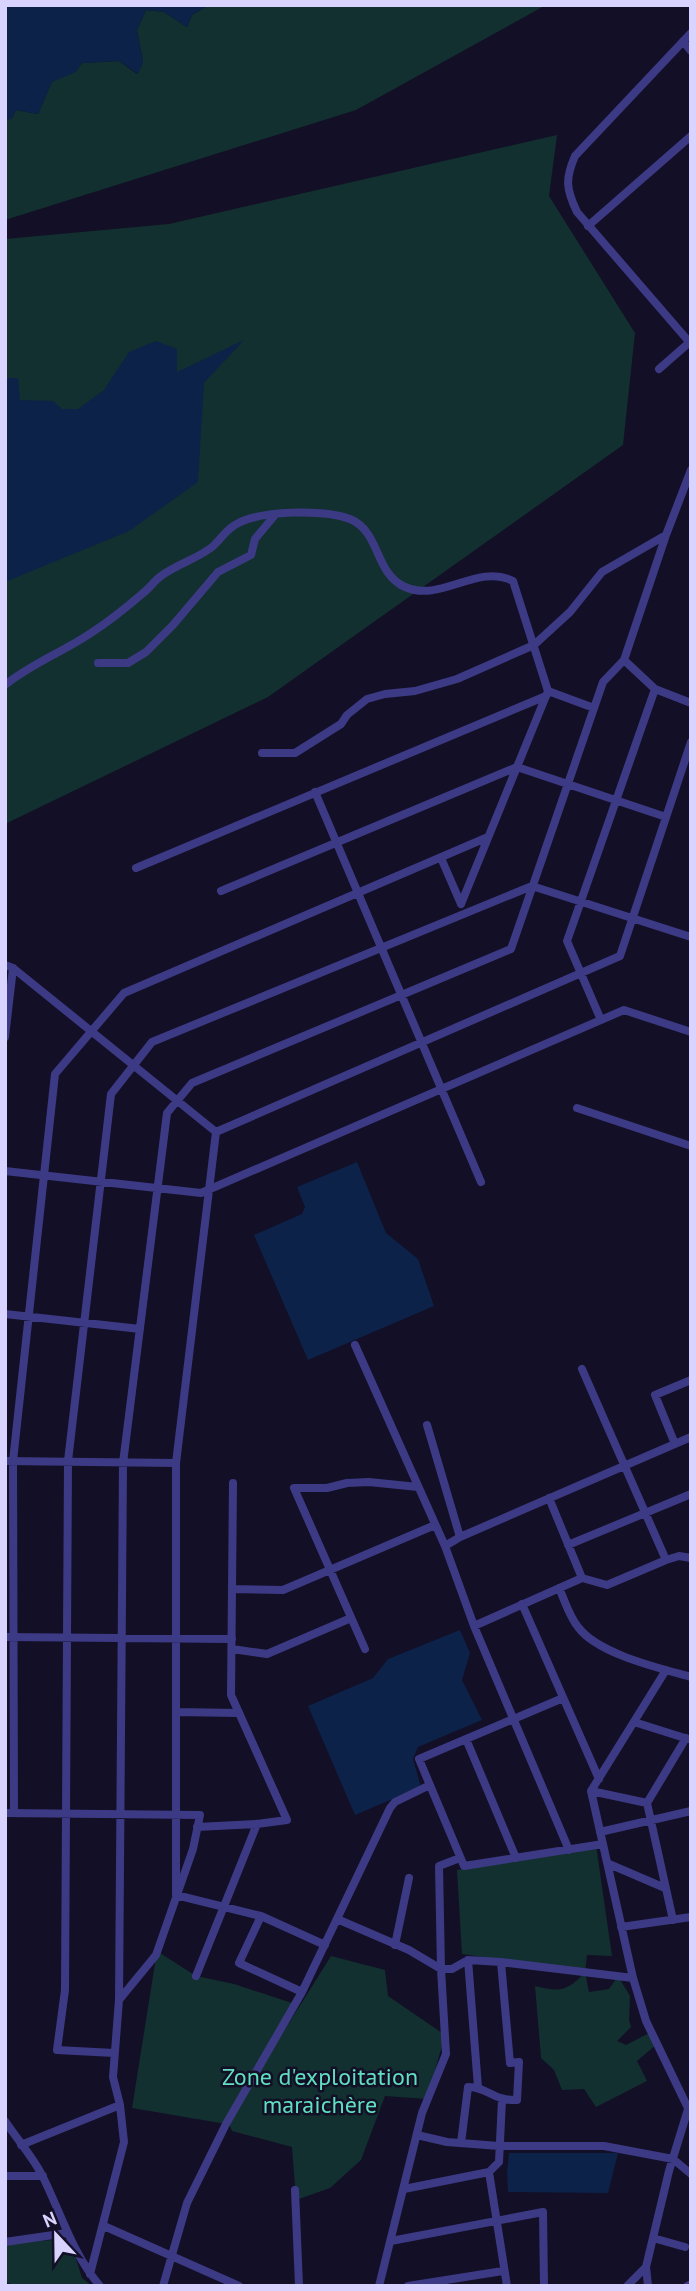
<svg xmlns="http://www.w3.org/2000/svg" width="696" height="2291" font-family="'PT Sans',sans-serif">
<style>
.green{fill:#12302f}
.water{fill:#0c2248}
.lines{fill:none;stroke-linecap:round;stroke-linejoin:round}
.street{stroke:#3d3a85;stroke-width:8}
.labels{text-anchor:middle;stroke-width:5;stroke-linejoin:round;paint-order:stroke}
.park-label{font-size:24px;fill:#5fe0c0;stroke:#130f26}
</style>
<rect width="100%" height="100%" fill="#130f26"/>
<path class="green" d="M209,5H546L356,110L5,220V121L12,118L16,110L38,114L52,81L75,72L82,63L119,61L137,74L143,62L137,30L146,10L164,12L187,27L192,15Z
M557,135L549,196L635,333L623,445L268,697L5,824V239L169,224Z
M596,1845L612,1956L587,1955L585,1972L589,1992L609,1989L618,1976L630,1996L629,2020L631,2027L617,2041L626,2045L651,2032L657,2044L637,2061L647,2081L596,2107L584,2089L562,2090L554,2070L541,2058L535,1986C560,1992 567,1992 585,1972L462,1954L457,1870Z
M157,1951L196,1976L234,1984L295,2004L242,2098L331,1956L385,1970L388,1996L445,2035L427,2099L385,2096L361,2160L330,2188L296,2200L292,2147L232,2131L228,2121L226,2124L132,2108Z
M70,2239L82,2278L92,2286H17L5,2282V2243Z"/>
<path class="water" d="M5,5H209L192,15L187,27L164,12L146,10L137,30L143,62L138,74L119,61L82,63L76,72L52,82L38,114L16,110L12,118L5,121Z
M244,340L204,383L198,482L129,531L5,582V378H18L20,400L53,401L62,409H78L104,390L129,352L156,341L177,349V372Z
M357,1162L386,1233L418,1259L434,1306L308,1360L254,1235L302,1214L305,1207L297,1187Z
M460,1630L470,1653L462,1680L482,1720L418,1747L413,1759L421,1787L355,1815L308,1706L373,1678L388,1659Z
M509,2153H618L608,2193L508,2192L507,2172Z"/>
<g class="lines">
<path class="street" d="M691,33L575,156C565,179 566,189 577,212L691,344
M683,41L691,51
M588,226L691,136
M659,369L691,341
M624,660L655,689L691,703
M98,663H128L146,652L173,625L218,572L251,555L255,539L275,515
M5,685C32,663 63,652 91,633C108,622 127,607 142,594C149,589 154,581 161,576C177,564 197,559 212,547C220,540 226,530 235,525C258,510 324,509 350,519C381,532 374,573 405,587C441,603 477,563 513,581L548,691L461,904
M548,691L594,708
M262,753H295L341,724L347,715L367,699L385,694L415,691L457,679L534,645L570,612L602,572L666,535
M315,792L481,1182
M441,858L461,904
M136,868L546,696
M221,891L517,767L666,817
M5,965L13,968L216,1132
M601,1020L567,941L655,689
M5,1037L13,968
M577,1108L691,1146
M216,1132L176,1463V1895L261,1916L325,1945
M216,1132L620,956L691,742
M5,1171L201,1193L624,1010L691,1032
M5,1314L140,1329
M355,1345L445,1546L474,1626L569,1850
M582,1369L666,1560
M427,1425L460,1537
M675,1444L655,1395L691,1380
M5,1461L176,1463
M549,1498L582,1578
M568,1545L691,1494
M445,1546L460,1537L691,1437
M559,1588C565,1601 569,1616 578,1627C598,1654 659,1668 691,1677
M232,1589L283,1590L435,1525
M522,1604L599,1779
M474,1626L582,1578L607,1585L666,1560L679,1556L691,1558
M5,1637L232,1639
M232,1649L267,1654L351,1618
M365,1649L294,1488H327L347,1483L369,1482L418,1487
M666,1670L591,1791L633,1978L646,2021L688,2108
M563,1698L419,1759L464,1866L603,1844
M177,1712L239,1713
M634,1722L688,1739
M466,1739L516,1858
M591,1791L647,1803
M5,1813L200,1815L193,1849L156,1955L119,2000
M14,1813L13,1461L55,1074L124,993L488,837
M197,1827L257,1824L287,1820L231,1695L233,1483
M600,1832L691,1811
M609,1864L665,1888
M261,1916L239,1963L302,1992
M337,1919L409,1950L441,1969H452L468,1960L501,1962L633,1978
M673,1920L647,1803L686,1738
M621,1927L691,1917
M395,1945L409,1878
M468,1960L478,2087
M196,1976L257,1824
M114,2053L57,2050L65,1990L68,1461L111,1094L152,1042L532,886L691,937
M5,2121C17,2139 32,2156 42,2175C61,2213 72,2253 100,2286
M417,2135L447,2142L499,2146H604L673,2159L691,2174
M461,2143L468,2087C488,2087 493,2101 517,2100L519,2062L510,2063L501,1962
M21,2145L120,2105
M489,2172L507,2286
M5,2176H43
M404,2189L489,2172L499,2162L502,2100
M295,2190L299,2286
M104,2226L239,2286
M653,2238L685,2247
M391,2241L543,2212L544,2286
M5,2242L67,2233
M90,2274L124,2142L120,2105L113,2077L119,2000L123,1463L167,1113L192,1083L511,949L603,682L624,660L666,535L691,470
M163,2286L187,2203L226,2124L302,1992L390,1808L395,1802L430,1785
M379,2286L422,2113L446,2054L441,1969L439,1866L460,1858
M408,2286L503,2271
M627,2286L646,2267
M648,2286L646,2267L669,2171L689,2106
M687,2286L691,2284"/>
</g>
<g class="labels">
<g class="park-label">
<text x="320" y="2085">Zone d'exploitation<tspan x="320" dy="28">maraichère</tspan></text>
</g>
</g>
<rect width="696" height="2291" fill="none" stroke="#d9d4ff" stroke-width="14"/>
<g transform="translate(56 2235) rotate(338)" stroke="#130f26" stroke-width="5" paint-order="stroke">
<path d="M0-5L12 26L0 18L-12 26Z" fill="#d9d4ff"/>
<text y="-10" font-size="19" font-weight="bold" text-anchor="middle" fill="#d9d4ff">N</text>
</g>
</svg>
